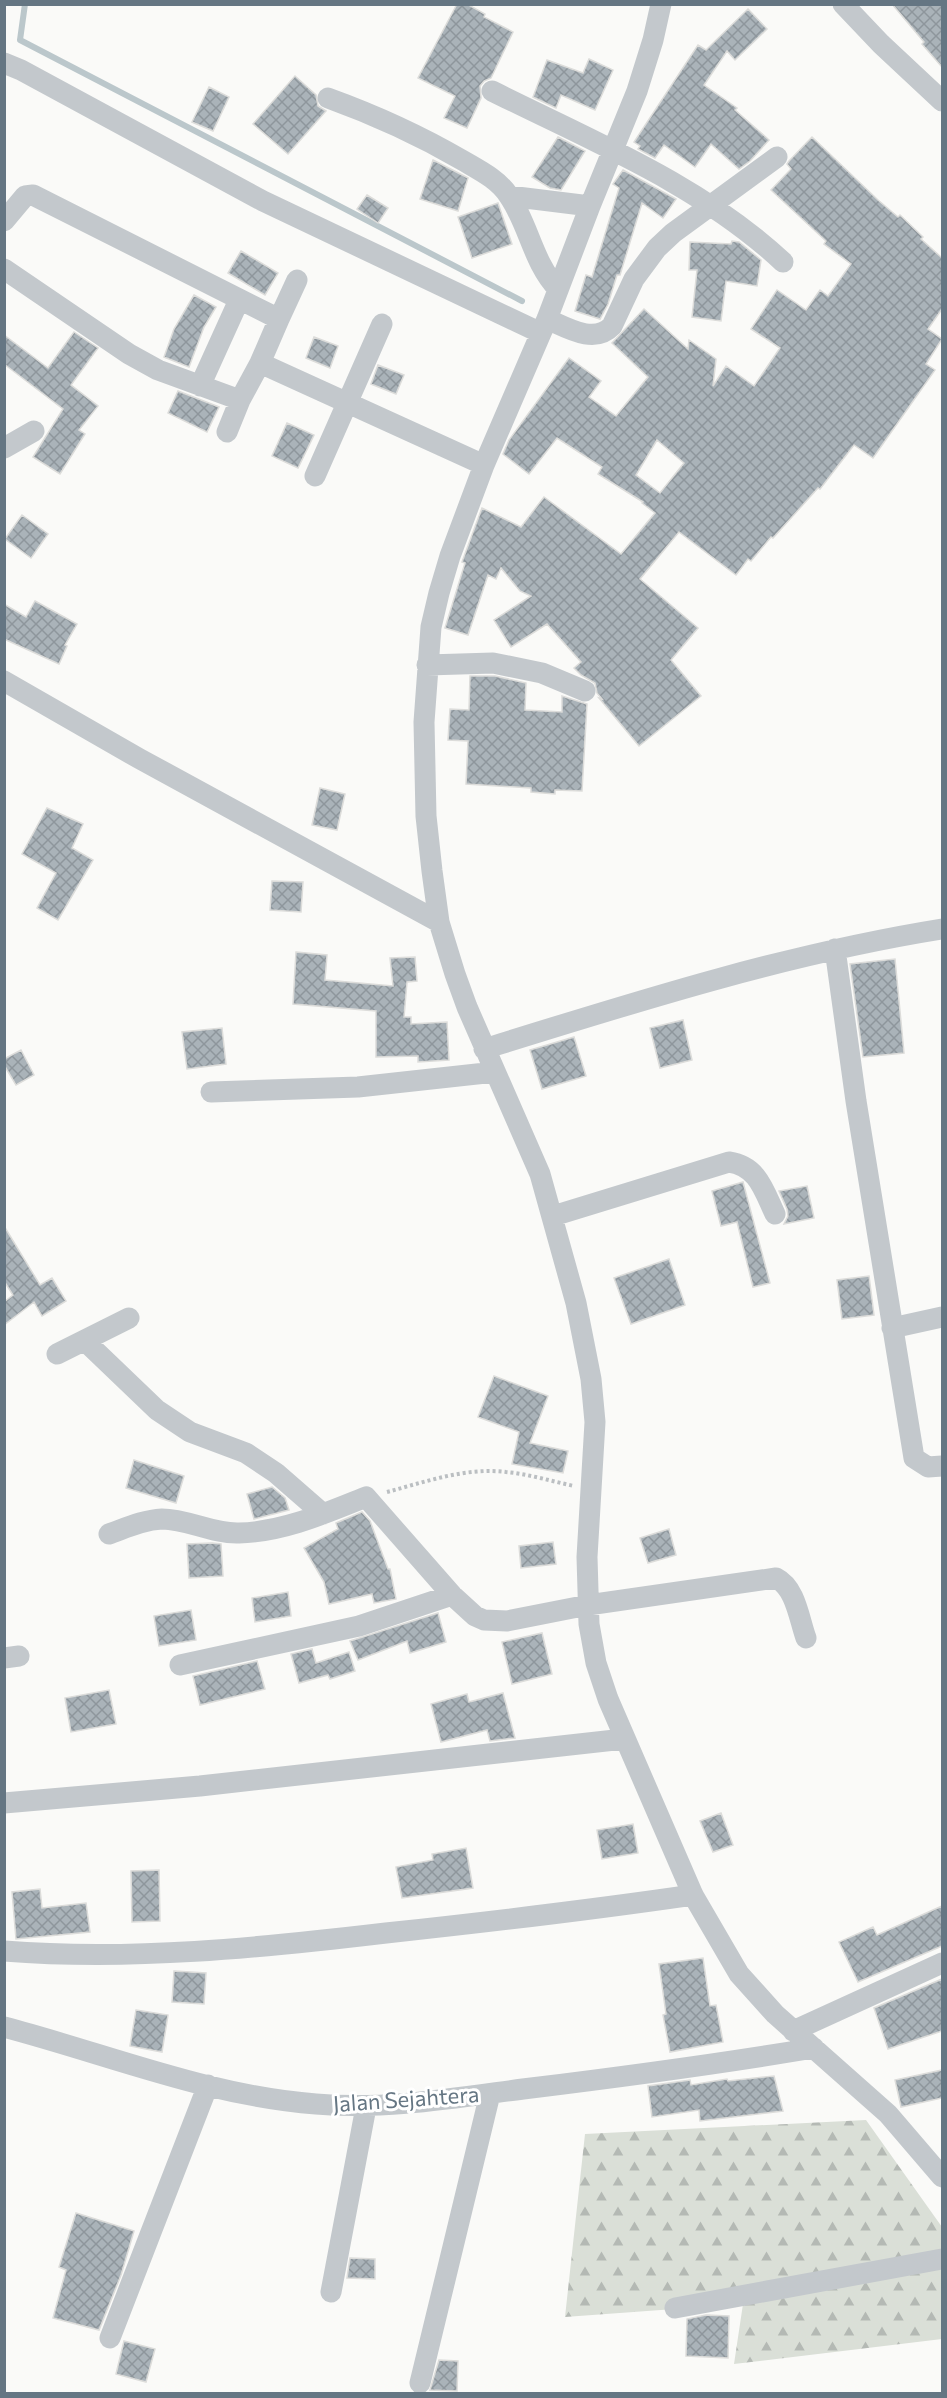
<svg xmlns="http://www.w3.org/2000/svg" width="947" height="2398" font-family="Commissioner,sans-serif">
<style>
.forest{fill:url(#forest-firs)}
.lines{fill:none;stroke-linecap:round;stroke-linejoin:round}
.stream{stroke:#bbc7cb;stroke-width:6}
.building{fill:url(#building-cross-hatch);stroke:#dcdcda;stroke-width:1.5;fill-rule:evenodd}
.path{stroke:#bbbfc2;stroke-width:4;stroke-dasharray:3 3;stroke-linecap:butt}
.minor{stroke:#c3c8cc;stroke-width:21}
.labels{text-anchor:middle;stroke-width:6;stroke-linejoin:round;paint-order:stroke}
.street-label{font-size:22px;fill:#657683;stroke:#fff}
</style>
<defs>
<pattern id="forest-firs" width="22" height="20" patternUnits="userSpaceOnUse" patternTransform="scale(1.5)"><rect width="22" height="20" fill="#dadfd7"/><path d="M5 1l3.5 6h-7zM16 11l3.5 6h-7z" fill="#b4b9b4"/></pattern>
<pattern id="building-cross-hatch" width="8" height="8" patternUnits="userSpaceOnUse" patternTransform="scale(1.5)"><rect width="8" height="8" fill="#aab3b9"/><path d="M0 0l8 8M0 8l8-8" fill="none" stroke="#8e969c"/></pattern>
</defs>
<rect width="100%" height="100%" fill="#fafaf8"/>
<path class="forest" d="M866,2120L942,2227V2339L734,2364L743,2304L565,2317L585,2134Z"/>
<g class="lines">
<path class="stream" d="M25,4L20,40L522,301"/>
</g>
<path class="building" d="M457,4H467L485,14L484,17L513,32L491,78L484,81L480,86L481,98L467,128L444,118L455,96L418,78Z
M892,4H942V67L922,44L924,42Z
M748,9L767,29L735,60L727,51L704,85L737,108L735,110L769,140L750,161L739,169L711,144L695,167L664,145L655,158L638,149L640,146L634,142L698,45L706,50Z
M589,59L613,70L595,110L561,95L556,108L533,97L547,60L583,73Z
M295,76L316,95L318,106L326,111L288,154L253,124Z
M209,87L229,97L213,131L192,122Z
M558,137L585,151L561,190L550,188L532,177Z
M812,137L878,200L898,217L900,215L923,237L921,239L942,258V309L928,329L942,339L926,364L935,370L873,458L854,445L820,489L818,488L773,538L771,537L751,561L748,559L736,575L679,532L640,579L698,628L671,660L701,696L639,746L599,698L602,699L597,693L595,683L581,675L574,668L581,662L547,624L511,647L494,620L531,596L520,591L501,568L496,579L488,575L468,635L445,628L465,563L462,562L482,508L521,527L544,497L621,554L655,513L642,503L643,502L598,474L602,467L557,438L529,474L503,454L509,440L569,358L601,381L589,397L616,416L648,377L612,343L644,309L688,349L689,340L716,359L713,386L726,366L754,386L780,348L751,329L777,290L806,310L820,290L828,296L851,264L824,244L826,241L771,190L791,169L787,164L789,161ZM657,440L684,463L660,493L636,475Z
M433,160L468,178L458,211L420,199Z
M623,170L676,199L663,218L642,203L620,275H617L608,304L600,319L575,311L586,275L592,277L619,188L613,184Z
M367,195L388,208L378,223L357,209Z
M498,203L512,244L472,258L458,217Z
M732,241L739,242L761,260L757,286L726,281L721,321L692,317L697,270H689L690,242L731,244Z
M241,251L278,273L265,295L228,273Z
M194,295L216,307L204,327L189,367L164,357L174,329Z
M74,332L98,348L71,385L98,406L79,430L85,434L60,474L33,457L63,409L4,364V335L48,368Z
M314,337L338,346L330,368L306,358Z
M378,365L404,375L396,394L371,384Z
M178,391L219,407L207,432L168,413Z
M287,423L314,435L298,468L272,456Z
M22,515L48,534L31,558L5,539Z
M35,601L77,624L65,645L67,646L59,664L4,639V604L26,617Z
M470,676H495L526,683L525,710L562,712V696L587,704L582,791L555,790V794L531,792V788L466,784L468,741L448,740L450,709L469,710Z
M320,788L345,794L337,830L312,825Z
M47,808L83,824L72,848L93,860L58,920L37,908L56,873L22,854Z
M272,881L303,882L301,912L270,910Z
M296,952L327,955L325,980L393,986L390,958L415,957L417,981L407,982L404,1017H411V1024L447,1022L449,1060L418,1062V1056L376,1057V1011L293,1004Z
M895,959L904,1053L863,1057L850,964Z
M683,1020L692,1060L660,1068L650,1028Z
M222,1028L226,1064L187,1069L182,1032Z
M574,1037L586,1076L542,1089L530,1050Z
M21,1050L34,1075L16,1085L4,1065V1059Z
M743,1182L770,1283L753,1287L737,1222L721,1226L712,1191Z
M807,1186L814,1218L784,1224L788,1216L787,1209L779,1191Z
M4,1226L40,1285L52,1278L66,1301L42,1316L34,1302L4,1325V1302L13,1295L4,1281Z
M669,1259L685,1305L631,1324L614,1278Z
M869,1276L874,1315L842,1319L837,1280Z
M494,1376L548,1396L530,1443L568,1451L563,1473L512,1464L519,1432L478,1417Z
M134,1460L184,1476L176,1503L126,1488Z
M272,1487L285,1498L289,1510L254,1519L247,1494Z
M362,1512L370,1521L388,1569H390L396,1599L374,1603L372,1594L329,1604L324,1582L304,1548L338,1529L336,1523Z
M669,1529L676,1555L648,1563L640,1538Z
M553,1542L556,1564L521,1568L519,1546Z
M212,1543L221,1544L223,1576L189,1578L187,1544Z
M288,1592L291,1616L255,1622L252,1598Z
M191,1610L196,1640L159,1646L154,1616Z
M438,1613L446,1642L410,1653L407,1641L358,1660L350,1641Z
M542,1633L552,1674L512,1684L502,1642Z
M312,1649L316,1663L349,1652L355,1671L330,1679L328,1675L299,1683L291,1654Z
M257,1661L265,1689L200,1705L193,1676Z
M109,1690L116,1724L71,1732L65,1698Z
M503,1693L515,1738L490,1741L487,1730L441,1742L431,1704L467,1694L469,1702Z
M721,1813L733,1845L713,1852L700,1821Z
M633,1824L638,1853L602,1859L597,1830Z
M466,1848L473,1888L402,1898L396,1867L433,1860L432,1854Z
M159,1870L160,1921L132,1922L131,1871Z
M40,1889L42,1908L86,1903L90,1932L16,1939L12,1892Z
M942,1906V1946L858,1982L839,1942L873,1927L877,1935Z
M703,1958L710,2006L716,2005L723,2042L670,2052L663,2015L666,2014L659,1964Z
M174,1971L206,1973L204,2004L172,2002Z
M942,1979V2031L888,2049L874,2008Z
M136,2010L168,2015L162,2052L130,2046Z
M942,2070V2098L901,2107L895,2080Z
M774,2076L783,2111L700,2121L699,2110L652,2117L648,2086L690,2080L691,2085L727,2079L728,2081Z
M76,2213L134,2231L121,2275L99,2330L53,2318L66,2270L59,2267Z
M350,2258L375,2259V2279L347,2278Z
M706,2315L729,2316L728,2358L686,2356L687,2319Z
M124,2341L155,2349L146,2382L116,2374Z
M439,2360L458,2361L457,2391L430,2390Z"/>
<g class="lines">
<path class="path" d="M387,1492C425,1482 466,1467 506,1472C528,1474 551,1481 574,1486"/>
<path class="minor" d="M661,4L653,40L637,91L590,206L547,319L484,465L450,556L439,593L431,627L424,722L426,816L432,871L439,922L455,974L467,1007L540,1174L576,1303L591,1379L595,1422L587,1557L589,1624L596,1663L608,1699L693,1895L739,1974L775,2014L888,2114L942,2177
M843,4L881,44L942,101
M4,63L21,70L263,201L541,333
M492,91C592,141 701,185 783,262
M328,98C375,115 419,135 462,160C479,170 498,179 509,196C529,225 533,263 558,289
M509,196L590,206
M4,221L25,196L33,195L279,319L260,363
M4,269L129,354L158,370L240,400L260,363L484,465
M279,319L297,280
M547,319C566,327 594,345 612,326L634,279L657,248L673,233L777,157
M200,386L239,300
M227,432L240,400
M4,448L34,431
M315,476L382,324
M427,665L493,663L542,673L585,691
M4,681L140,759L439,922
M835,949L856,1101L914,1458L928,1467L942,1466
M484,1049C635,1002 786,954 942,929
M211,1092L358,1087L495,1072
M553,1216L729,1162C758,1166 764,1191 775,1214
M892,1328L942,1317
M85,1341L157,1410L190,1432L246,1453L276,1473L323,1514
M57,1354L129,1318
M109,1534C126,1528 143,1520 162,1519C188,1519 212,1534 239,1533C283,1532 326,1513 366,1497L452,1595L475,1616L484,1620L507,1621L588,1605L776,1578C796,1588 799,1619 806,1638
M4,1658L19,1656
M180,1665L359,1626L452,1595
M4,1803L200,1786L624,1739
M4,1951C131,1961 259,1948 386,1933C488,1922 590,1910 693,1895
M4,2027C107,2054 209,2096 316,2104C385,2110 455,2098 523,2089C621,2077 718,2064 814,2048
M793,2031L942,1963
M331,2292L366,2107
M675,2308L942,2259
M110,2338L208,2085
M420,2383L490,2094"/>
</g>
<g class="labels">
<g class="street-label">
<text transform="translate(406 2099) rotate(-4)" y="8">Jalan Sejahtera</text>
</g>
</g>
<rect width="947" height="2398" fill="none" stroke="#657683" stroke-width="12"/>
</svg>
